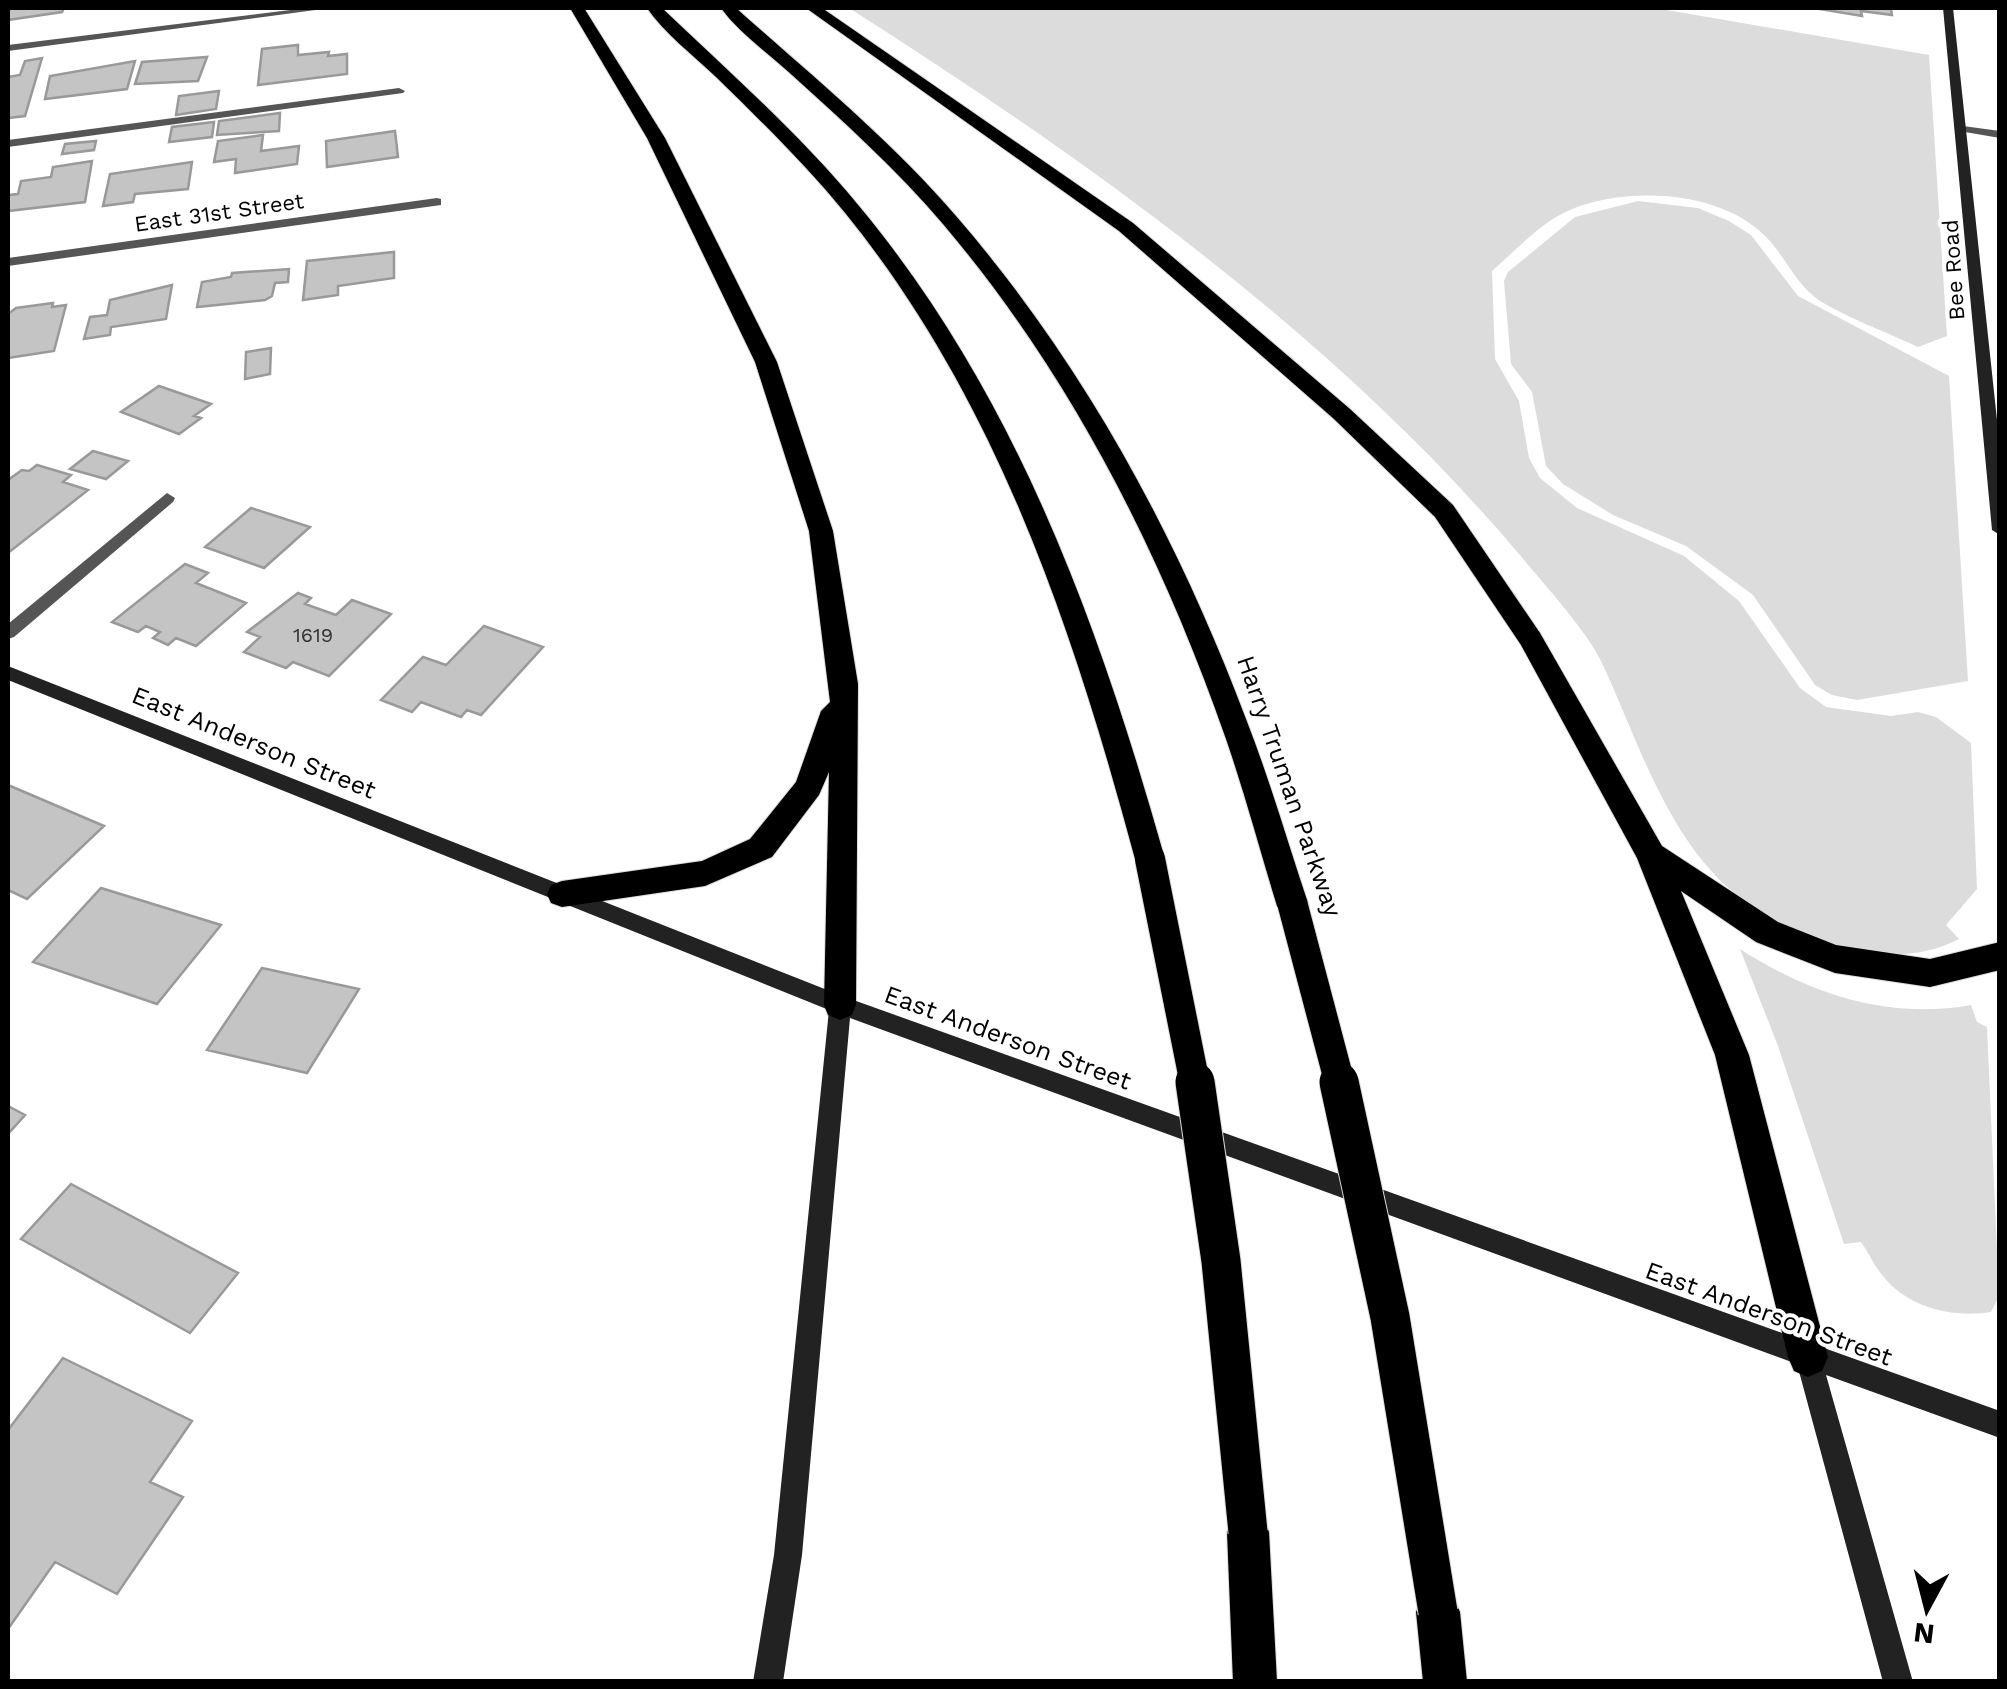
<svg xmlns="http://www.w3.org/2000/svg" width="2007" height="1689" font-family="'Work Sans',sans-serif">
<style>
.green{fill:#dcdcdc}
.building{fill:#c4c4c4;stroke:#999;stroke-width:2.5}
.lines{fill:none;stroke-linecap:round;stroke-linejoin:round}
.highway-casing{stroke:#dbdbdb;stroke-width:2}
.street{fill:#555;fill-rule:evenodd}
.secondary{fill:#222;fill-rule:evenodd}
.highway{fill:#000;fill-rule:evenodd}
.highway-bridge-far1-casing{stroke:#dbdbdb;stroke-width:32;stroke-linecap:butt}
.highway-bridge-casing{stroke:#dbdbdb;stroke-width:41;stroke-linecap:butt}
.highway-bridge-far1{stroke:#000;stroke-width:30}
.highway-bridge{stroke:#000;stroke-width:39}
.labels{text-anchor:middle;stroke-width:8;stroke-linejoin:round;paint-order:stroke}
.number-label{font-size:20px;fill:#313131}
.far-street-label{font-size:22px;fill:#000;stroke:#fff}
.street-label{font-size:25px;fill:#000;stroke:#fff}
</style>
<rect width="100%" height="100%" fill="#fff"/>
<path class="green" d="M849,8H1655L1929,55L1947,336L1918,347C1886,332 1850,319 1820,301C1795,284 1786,257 1766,237C1721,190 1626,186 1570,210C1541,222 1515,251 1492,271L1495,359L1519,401L1529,458L1540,478L1577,508L1684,556L1739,601L1800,688L1826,707L1891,716L1918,712L1936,717L1971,743L1977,889L1946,925L1959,939C1890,975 1796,943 1739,897C1667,840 1639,742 1602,663C1587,631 1542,582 1519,554C1335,336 1088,160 849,8Z
M1638,201L1698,208L1729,221L1751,235L1798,296L1949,376L1968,681L1857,700L1832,695L1815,685L1753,595L1686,546L1613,515L1563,484L1546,466L1532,392L1511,364L1504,281L1508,272L1575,217Z
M1740,949C1810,994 1887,1020 1971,1005L1977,1022L1987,1027L1999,1296L1991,1312C1953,1318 1908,1308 1883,1276C1874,1266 1869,1253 1861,1242L1844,1244L1778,1046Z"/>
<path class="building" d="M8,8H64L62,12L8,20Z
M1814,8H1881L1891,9L1892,15L1861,11L1862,16Z
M298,45V55L329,52L328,56L347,54V74L258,85L262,49Z
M207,57L198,81L135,84L142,62Z
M42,58L25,116L8,118V77L20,75L25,61Z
M135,61L127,89L45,99L50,76Z
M219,91L216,109L176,115L179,96Z
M280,113L279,131L217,135L219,121Z
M214,122L212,137L169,142L172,127Z
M395,131L398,157L327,167L326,141Z
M263,135L261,151L299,146L297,164L235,173L236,159L214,162L218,141Z
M96,141L94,150L62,154L65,144Z
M92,161L85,202L8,211L9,195L18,194L21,181L51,177L53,167Z
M192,162L188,189L135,194L133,202L103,206L110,174Z
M394,252V278L338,286V295L303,300L307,261Z
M289,269L288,282L275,283L272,296L265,300L197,307L202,282L231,277L232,273Z
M172,285L166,319L111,327L110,335L84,339L90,317L107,315L110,300Z
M53,303L52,307L66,305L54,351L8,358V314L16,308Z
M271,348L270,374L245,379L246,352Z
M159,386L211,404L194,416L201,418L179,434L121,412Z
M93,451L128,461L106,479L70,469Z
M37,465L71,475L63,482L88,490L8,553V480L22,470L29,471Z
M251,508L310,527L264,568L205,547Z
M185,564L208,573L196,583L246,603L196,646L176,638L168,645L153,638L160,632L146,626L138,632L112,622Z
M298,593L311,598L305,604L336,615L352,600L391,614L329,676L293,662L286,668L244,652L260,637L247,632Z
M484,626L543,647L481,715L467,710L461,717L421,702L412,712L381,700L423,657L446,665Z
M8,785L104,826L27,899L8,890Z
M101,888L221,925L157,1004L33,962Z
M262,968L359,989L307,1073L207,1050Z
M8,1106L25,1115L8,1134Z
M71,1184L238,1273L190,1333L21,1239Z
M63,1358L192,1421L150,1482L183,1497L117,1594L55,1562L8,1629V1430Z"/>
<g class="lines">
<defs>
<path id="highway" d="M570,8H584L665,138L777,362L833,531L858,684L856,1005L852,1015L840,1020L828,1015L824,1005L829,772L819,795L772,857L705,886L562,907L551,903L547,894L551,885L562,881L702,861L750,839L796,782L821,711L830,702L809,531L755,362L647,138Z
M647,8H662C729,72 800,134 859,206C1017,396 1099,625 1165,859L1161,868L1150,871L1139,868L1135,859C1073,629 998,402 846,214C806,165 761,121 716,77C693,55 664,33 647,8Z
M721,8H736C811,75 891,140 956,216C1084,364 1177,536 1246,719C1270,780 1288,844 1309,906L1304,915L1293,919L1282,915L1277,906C1260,851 1245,794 1226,739C1161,553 1071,375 943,224C897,170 844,122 792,75C769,54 738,32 721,8Z
M806,8H822L1133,223L1350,409L1453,505L1540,633L1662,846L1778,922L1836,945L1930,959L2000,942V970L1930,987L1835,973L1756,942L1681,891L1749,1055L1828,1357L1822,1371L1808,1377L1794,1371L1788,1357L1715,1055L1637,858L1521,645L1435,517L1334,419L1119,231Z
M1248,1511L1263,1517L1269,1532L1277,1682H1233L1227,1532L1233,1517Z
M1438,1590L1453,1597L1460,1612L1467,1682H1423L1416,1612L1423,1597Z"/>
</defs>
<use href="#highway" class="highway-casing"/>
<path class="street" d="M306,8L323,9L8,51V45Z
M399,88L405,91L403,93L8,147V140Z
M1963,126L2000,131V138L1959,131V127Z
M437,198L441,199V205L8,266V258Z
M167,493L175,498L173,502L14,637L8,639V624Z"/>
<path class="secondary" d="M1943,8H1953L2000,448V535L1992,530Z
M8,666L845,997L2000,1411V1438L1826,1375L1913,1682H1883L1797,1364L850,1018L802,1555L783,1682H753L774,1555L829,1010L8,680Z"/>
<use href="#highway" class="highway"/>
<defs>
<path id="highway-bridge-far1" d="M1150,859L1195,1084
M1293,906L1340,1084"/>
<path id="highway-bridge" d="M1195,1082L1221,1261L1248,1532
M1339,1082L1390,1317L1438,1612"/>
</defs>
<use href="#highway-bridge-far1" class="highway-bridge-far1-casing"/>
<use href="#highway-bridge" class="highway-bridge-casing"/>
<use href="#highway-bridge-far1" class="highway-bridge-far1"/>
<use href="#highway-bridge" class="highway-bridge"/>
</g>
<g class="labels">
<g class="number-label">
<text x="313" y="642">1619</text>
</g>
<g class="far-street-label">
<text transform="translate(219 212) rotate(-8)" y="8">East 31st Street</text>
<text transform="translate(1953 270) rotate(-94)" y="8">Bee Road</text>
</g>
<g class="street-label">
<text transform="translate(254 742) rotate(22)" y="9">East Anderson Street</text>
<text transform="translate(1290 786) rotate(71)" y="9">Harry Truman Parkway</text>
<text transform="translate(1008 1037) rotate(20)" y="9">East Anderson Street</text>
<text transform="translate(1769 1313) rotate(20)" y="9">East Anderson Street</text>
</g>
</g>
<rect width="2007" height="1689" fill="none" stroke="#000000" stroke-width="20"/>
<g transform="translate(1927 1609) rotate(187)" stroke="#ffffff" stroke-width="8" paint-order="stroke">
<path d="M0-8L18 38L0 25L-18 38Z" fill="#000000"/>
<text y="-15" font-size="28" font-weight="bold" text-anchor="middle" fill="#000000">N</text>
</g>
</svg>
